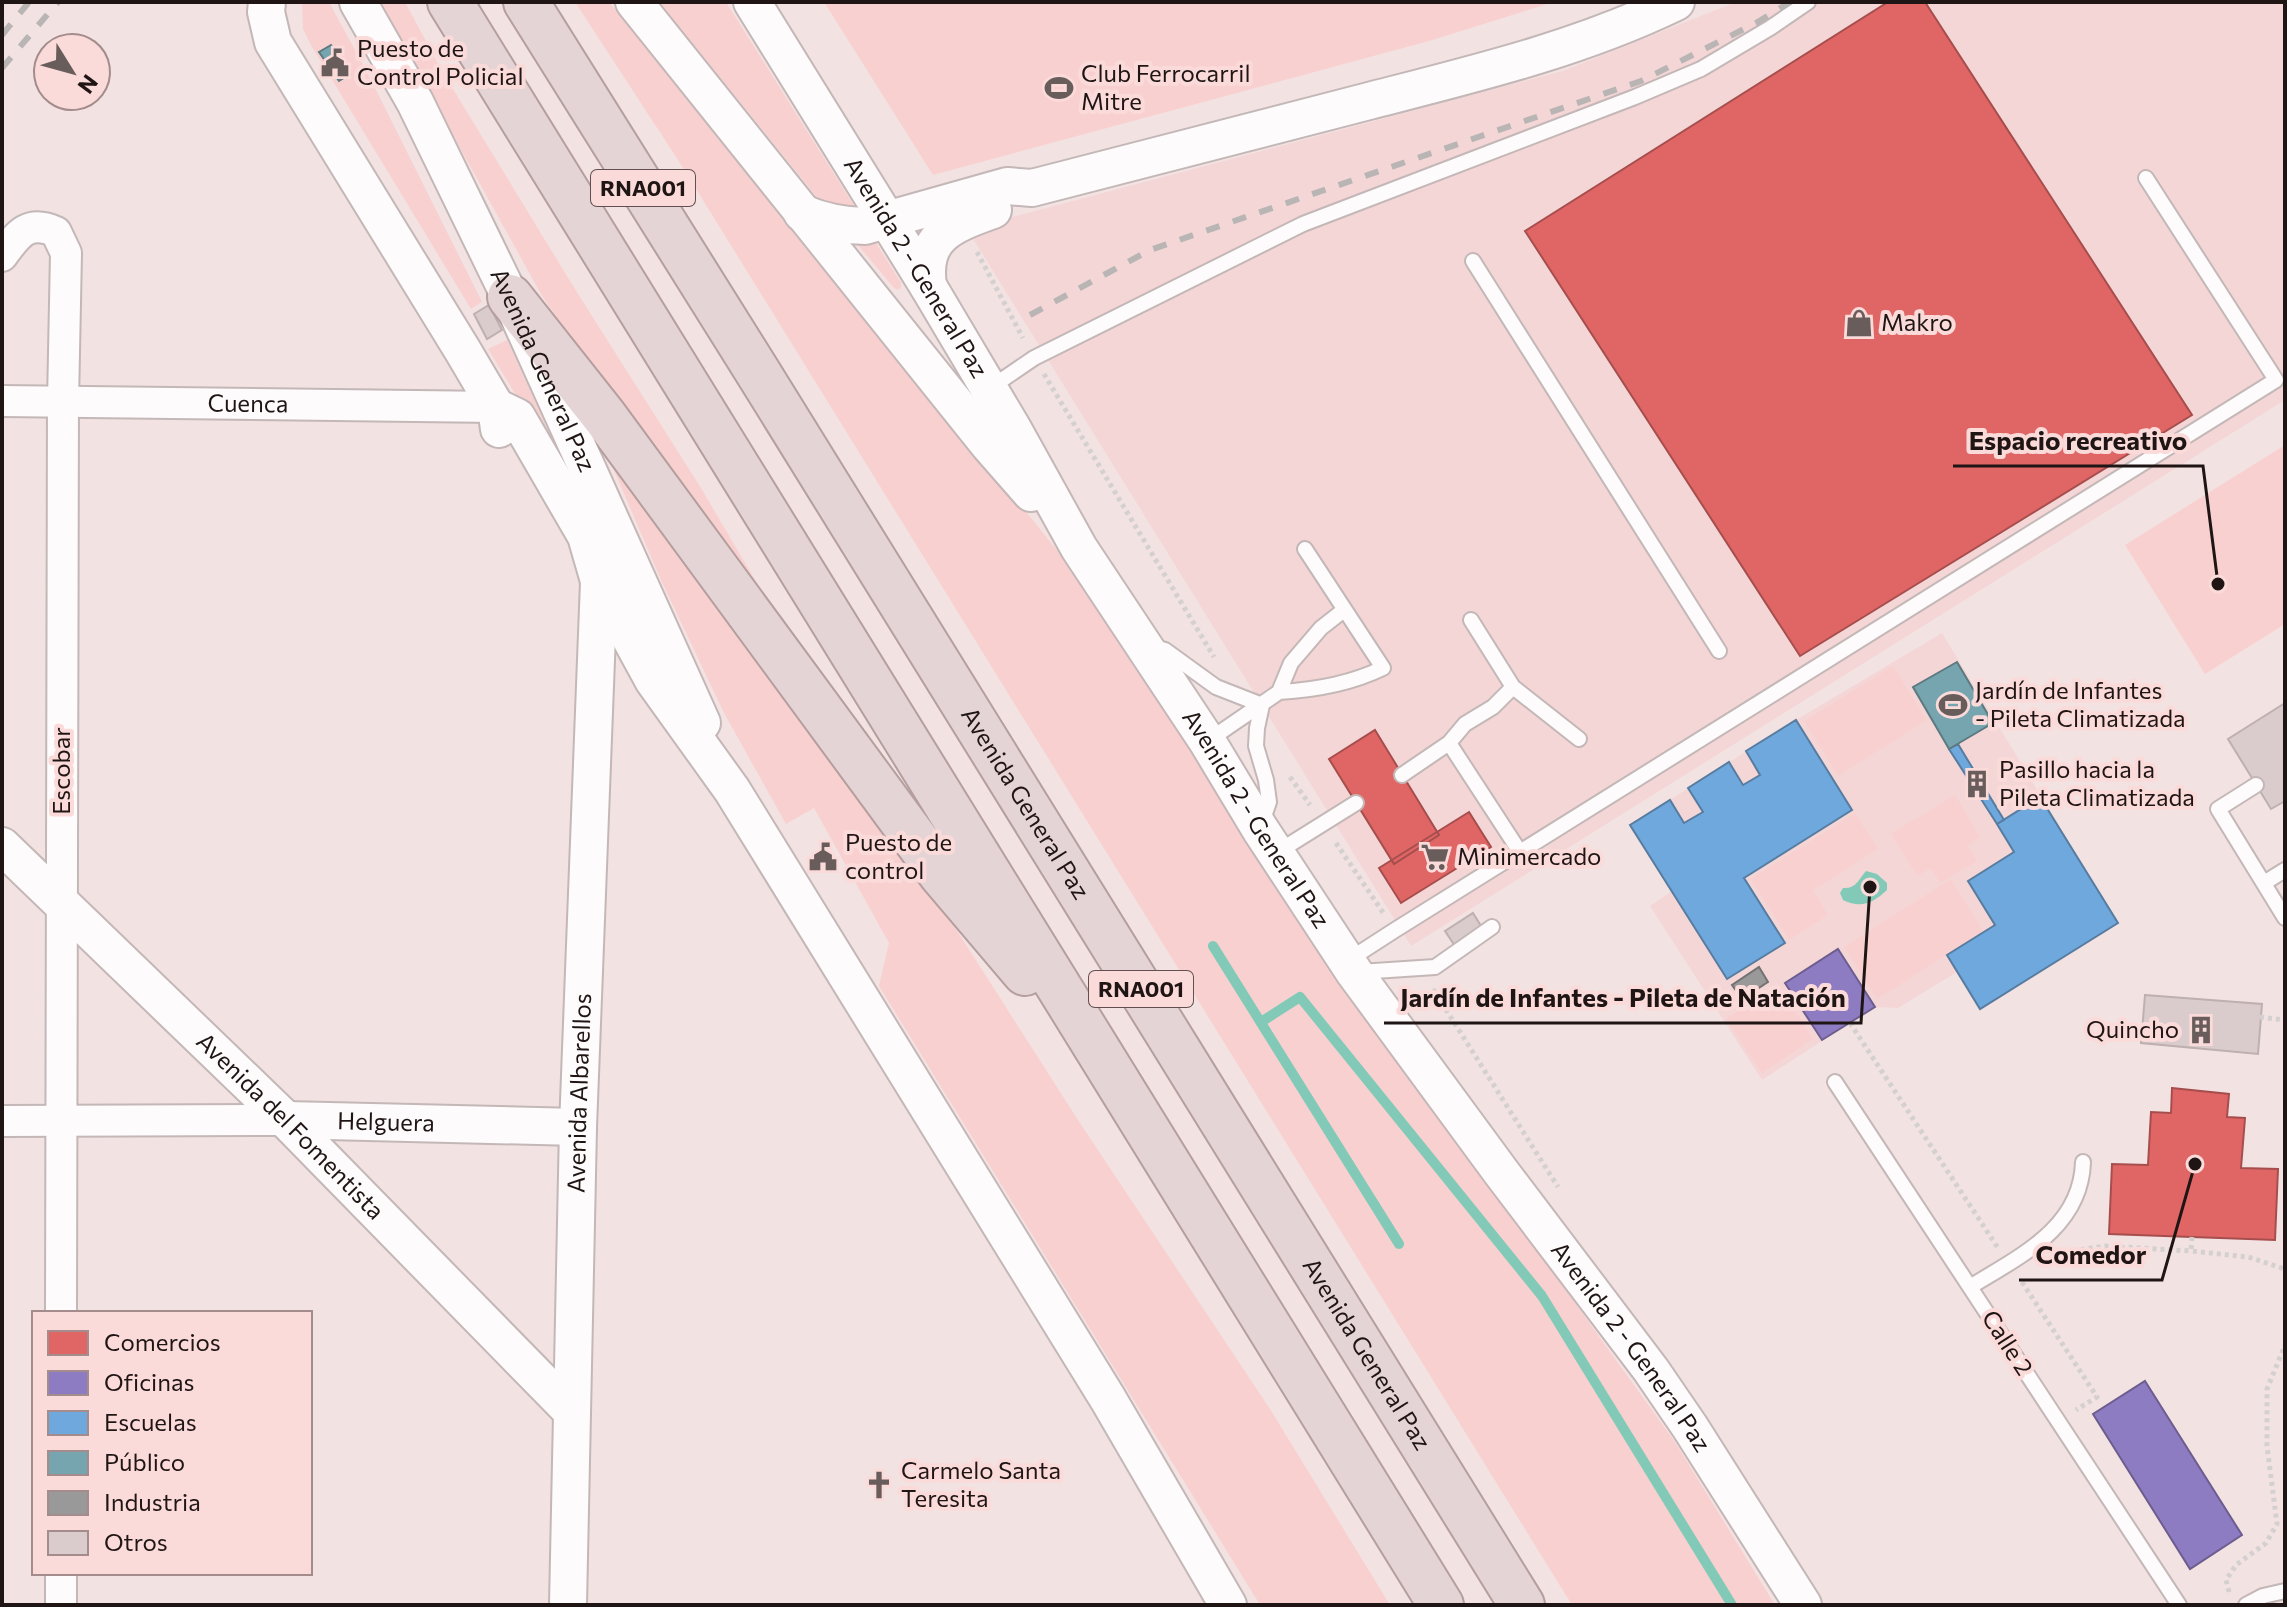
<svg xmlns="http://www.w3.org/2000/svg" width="2287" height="1607" font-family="Commissioner,sans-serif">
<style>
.built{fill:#f4d6d6}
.green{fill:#f9d0d0}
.water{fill:#82cab7}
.shops{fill:#e06666;stroke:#a64e4d;stroke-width:2}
.offices{fill:#8e7cc3;stroke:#6d5d8e;stroke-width:2}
.schools{fill:#6fa8dc;stroke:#577ca0;stroke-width:2}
.public{fill:#76a5af;stroke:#5c7a80;stroke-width:2}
.industry{fill:#999;stroke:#747171;stroke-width:2}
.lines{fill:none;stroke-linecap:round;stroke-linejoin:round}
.stream{stroke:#82cab7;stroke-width:10}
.building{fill:#dacccc;stroke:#beb0b0;stroke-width:2}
.service-casing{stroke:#c4b7b7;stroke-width:18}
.minor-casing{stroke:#c4b7b7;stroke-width:34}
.tertiary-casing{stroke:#c4b7b7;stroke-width:40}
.motorway-casing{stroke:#b49e9e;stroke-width:48}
.path{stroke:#d5d0d0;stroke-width:5;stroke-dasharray:4 4;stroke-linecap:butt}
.service{stroke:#fdfbfb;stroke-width:14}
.minor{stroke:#fdfbfb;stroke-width:30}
.tertiary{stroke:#fdfbfb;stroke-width:36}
.motorway{stroke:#e5d4d5;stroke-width:44}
.rail{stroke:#b9b5b5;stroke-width:6;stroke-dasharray:14 14;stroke-linecap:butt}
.labels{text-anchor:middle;stroke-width:8;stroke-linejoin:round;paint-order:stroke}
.shield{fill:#fbdbda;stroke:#61504f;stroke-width:2}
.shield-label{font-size:22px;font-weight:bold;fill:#1f1514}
.poi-label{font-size:24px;fill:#1f1514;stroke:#fbdbda;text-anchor:start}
.street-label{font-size:24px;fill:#1f1514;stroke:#fbdbda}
.leader{fill:none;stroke:#1f1514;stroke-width:3}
.callout-dot{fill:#1f1514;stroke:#fbdbda;stroke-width:3}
.callout-label{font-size:26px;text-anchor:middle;font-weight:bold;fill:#1f1514;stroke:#fbdbda;stroke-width:8;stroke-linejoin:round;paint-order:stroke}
</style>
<rect width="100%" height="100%" fill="#f3e2e2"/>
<path class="built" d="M1736,2H2285V400L1411,946L967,229L1563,71Z
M1942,633L2118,923L1957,972L1898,1008L1874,1007L1762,1080L1650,906L1672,891L1630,825L1796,720Z"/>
<path class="green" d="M302,2H329L368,74L482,302L471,309L311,45L303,29Z
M379,2H405L442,71L573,286L701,488L802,660L619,414L541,294Z
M575,2H609L979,453L1080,579L1157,695L1268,874L1426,1103L1562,1285L1675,1442L1775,1605H1572L680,163Z
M659,2H726L856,209L824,206Z
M824,2H1554L1429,41L933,175Z
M871,235L901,283V287L898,290L894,288L852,238Z
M507,340L580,501L488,349Z
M2285,445V624L2205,674L2125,545Z
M607,454L938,901L1078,1120L1270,1409L1390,1605H1260L879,986L889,943L814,808L786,824L724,713L661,580Z
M1893,666L1927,720L1838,776L1804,721Z
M1955,795L1980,837L1967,846L1977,861L1940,883L1931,868L1917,876L1891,834Z
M1855,813L1878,849L1813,890L1828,915L1789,940L1751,879Z
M1951,879L1983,931L1877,999L1844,947Z
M1778,985L1813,1039L1762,1073L1726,1019Z"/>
<path class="water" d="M1866,871L1877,874L1887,883V890C1873,903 1861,909 1843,900L1840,893L1843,888C1856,889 1858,880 1866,871Z"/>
<path class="shops" d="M1888,2H1925L2192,415L1800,656L1525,231Z
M1375,730L1439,835L1394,864L1329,759Z
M1469,812L1491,847L1401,903L1379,868Z
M2172,1088L2229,1094L2227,1117L2245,1118L2241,1168L2278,1169L2275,1240L2109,1234L2112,1164L2148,1165L2151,1112L2171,1113Z"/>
<path class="offices" d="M1838,949L1875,1007L1822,1040L1785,983Z
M2145,1381L2242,1535L2190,1569L2093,1414Z"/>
<path class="schools" d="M1796,720L1852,810L1744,878L1785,943L1727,979L1630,825L1670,800L1684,823L1703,812L1688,788L1729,762L1743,785L1760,775L1746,751Z
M1958,744L2004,820L1997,824L1949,749Z
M2040,797L2118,923L1980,1009L1947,955L1995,925L1968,881L2014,852L1997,824Z"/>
<path class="public" d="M331,45L350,74L339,81L319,52Z
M1957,662L1993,723L1949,749L1913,687Z"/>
<path class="industry" d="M1759,967L1768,982L1742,999L1732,985Z"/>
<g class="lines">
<path class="stream" d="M1213,946L1399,1244
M1261,1022L1300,997L1542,1296L1732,1605"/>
</g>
<path class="building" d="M489,305L502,330L487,339L474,314Z
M2285,703V801L2271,809L2228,739Z
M1473,913L1486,934L1459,952L1445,931Z
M2145,995L2262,1004L2258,1054L2141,1043Z"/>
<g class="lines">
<defs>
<path id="service" d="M1473,261L1719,651
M990,388L1034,358L1303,224L1635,97L1701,69L1770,28L1808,2
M1471,620L1513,687L1579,739
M1154,647L1165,650L1216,687L1262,705
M1279,692C1316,690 1350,684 1383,668L1305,549
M1209,740L1279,692L1291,663L1321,628L1344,610
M1449,743L1465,724L1493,707L1513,687
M1402,775L1449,743L1520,852
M2256,785L2218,809L2285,918
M1261,825L1269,802L1266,780L1256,746L1257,728L1262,705
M1276,853L1356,803
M2264,883L2285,870
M1347,961L1395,930L2276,380L2146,178
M1359,972L1435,967L1492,927
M1835,1082L2179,1605
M1970,1287C2020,1256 2081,1228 2083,1162
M2246,1605L2263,1596L2285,1591"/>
<g id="minor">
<path d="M2,256C18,234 28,219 56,232L66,253L63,402L61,1313"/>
<path id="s1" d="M2,401L496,407"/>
<path d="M2,1121L286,1120"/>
<path d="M61,1605V1573"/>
</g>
<g id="tertiary">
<path d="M267,2L266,12L273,42L463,351L496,407L499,429"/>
<path id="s2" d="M358,2L415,102L510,297L702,723"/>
<path d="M634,2L989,445L1031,493"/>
<path id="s3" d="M752,2L928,286L1013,429L1079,548L1207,741L1260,829L1354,972L1501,1172L1651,1370L1690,1427L1803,1605"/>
<path d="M802,213C824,222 842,226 865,226L1007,186L1032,188C1145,159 1257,130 1369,101C1474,74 1579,49 1676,2"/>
<path d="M928,286C921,235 952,225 993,210"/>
<path d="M496,407L517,417L586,536L599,581L653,680L732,790L1108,1399L1228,1605"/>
<path id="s4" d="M2,846L286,1120L572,1412"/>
<path id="s5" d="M286,1120L578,1127"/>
<path id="s6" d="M568,1605L578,1127L599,582"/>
</g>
<g id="motorway">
<path d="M450,2L1441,1605"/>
<path id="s7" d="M526,2L759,374L1522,1605"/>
<path d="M510,297L605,417L941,874L1025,973"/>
</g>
</defs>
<use href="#service" class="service-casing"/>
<use href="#minor" class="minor-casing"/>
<use href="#tertiary" class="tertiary-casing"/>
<use href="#motorway" class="motorway-casing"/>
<path class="path" d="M977,252L1023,338
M1044,374L1214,657
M1290,777L1310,805
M1336,843L1384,914
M1433,989L1558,1187
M2260,1017L2285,1020
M1850,1023L1998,1248
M2192,1237L2191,1251L2248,1257L2285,1269
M2065,1252L2105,1246L2191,1251
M2022,1282L2097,1397L2076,1410
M2229,1592L2226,1580L2236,1565L2266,1543L2277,1524L2267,1446V1389L2285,1345"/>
<use href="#service" class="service"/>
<use href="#minor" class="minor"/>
<use href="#tertiary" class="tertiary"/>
<use href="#motorway" class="motorway"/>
<path class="rail" d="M2,35L29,2
M2,68L58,2
M1030,315L1150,250L1641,81L1756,23L1790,2"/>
</g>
<defs>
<symbol id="civic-bare" viewBox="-9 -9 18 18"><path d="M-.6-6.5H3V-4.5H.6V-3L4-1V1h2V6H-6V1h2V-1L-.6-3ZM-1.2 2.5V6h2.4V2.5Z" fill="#695d5c" stroke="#fbdbda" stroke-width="2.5" paint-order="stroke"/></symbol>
<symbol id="stadium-bare" viewBox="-9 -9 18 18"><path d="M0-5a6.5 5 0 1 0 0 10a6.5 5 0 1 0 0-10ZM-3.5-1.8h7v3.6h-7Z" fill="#695d5c" stroke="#fbdbda" stroke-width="2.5" paint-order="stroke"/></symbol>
<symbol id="shop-bare" viewBox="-9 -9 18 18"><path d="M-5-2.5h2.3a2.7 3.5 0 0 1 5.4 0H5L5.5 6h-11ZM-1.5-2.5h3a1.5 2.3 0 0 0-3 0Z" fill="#695d5c" stroke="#fbdbda" stroke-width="2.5" paint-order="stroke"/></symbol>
<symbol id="building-bare" viewBox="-9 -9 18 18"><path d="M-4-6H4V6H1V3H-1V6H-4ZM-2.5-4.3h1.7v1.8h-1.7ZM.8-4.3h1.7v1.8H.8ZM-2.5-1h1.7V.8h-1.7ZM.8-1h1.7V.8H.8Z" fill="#695d5c" stroke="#fbdbda" stroke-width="2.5" paint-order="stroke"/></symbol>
<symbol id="supermarket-bare" viewBox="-9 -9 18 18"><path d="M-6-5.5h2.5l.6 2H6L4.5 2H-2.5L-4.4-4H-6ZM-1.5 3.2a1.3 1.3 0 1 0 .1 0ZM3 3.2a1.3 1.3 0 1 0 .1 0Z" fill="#695d5c" stroke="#fbdbda" stroke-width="2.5" paint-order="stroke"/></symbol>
<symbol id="church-bare" viewBox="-9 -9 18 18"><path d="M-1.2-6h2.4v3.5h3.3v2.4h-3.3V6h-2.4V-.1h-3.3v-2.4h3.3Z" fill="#695d5c" stroke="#fbdbda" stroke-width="2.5" paint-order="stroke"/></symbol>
</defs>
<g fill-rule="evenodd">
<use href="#civic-bare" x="315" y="43" width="40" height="40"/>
<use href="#stadium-bare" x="1039" y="68" width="40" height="40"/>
<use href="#shop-bare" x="1839" y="303" width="40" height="40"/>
<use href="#stadium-bare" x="1933" y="685" width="40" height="40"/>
<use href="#building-bare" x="1957" y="764" width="40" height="40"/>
<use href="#civic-bare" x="803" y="837" width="40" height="40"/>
<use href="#supermarket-bare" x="1415" y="837" width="40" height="40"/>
<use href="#building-bare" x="2181" y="1010" width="40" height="40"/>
<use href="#church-bare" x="859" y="1465" width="40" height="40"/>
</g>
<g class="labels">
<g class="shield">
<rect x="591" y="170" width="104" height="36" rx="6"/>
<rect x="1089" y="971" width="104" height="36" rx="6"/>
</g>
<g class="shield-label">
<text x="643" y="196">RNA001</text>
<text x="1141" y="997">RNA001</text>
</g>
<g class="poi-label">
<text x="357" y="57">Puesto de<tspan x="357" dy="28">Control Policial</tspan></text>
<text x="1081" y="82">Club Ferrocarril<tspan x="1081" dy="28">Mitre</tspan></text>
<text x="1881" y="331">Makro</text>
<text x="1975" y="699">Jardín de Infantes<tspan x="1975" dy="28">- Pileta Climatizada</tspan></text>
<text x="1999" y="778">Pasillo hacia la<tspan x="1999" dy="28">Pileta Climatizada</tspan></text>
<text x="845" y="851">Puesto de<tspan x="845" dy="28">control</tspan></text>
<text x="1457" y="865">Minimercado</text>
<text x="2179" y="1038" text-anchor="end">Quincho</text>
<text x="901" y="1479">Carmelo Santa<tspan x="901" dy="28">Teresita</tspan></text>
</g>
<g class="street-label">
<text dy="8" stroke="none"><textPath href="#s3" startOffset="312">Avenida 2 - General Paz</textPath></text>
<text dy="8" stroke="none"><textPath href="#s2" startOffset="412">Avenida General Paz</textPath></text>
<text dy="8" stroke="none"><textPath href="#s1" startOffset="246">Cuenca</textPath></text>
<text transform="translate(62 771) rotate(-90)" y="8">Escobar</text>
<text dy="8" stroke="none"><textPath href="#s7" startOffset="944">Avenida General Paz</textPath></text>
<text dy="8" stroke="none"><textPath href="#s3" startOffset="960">Avenida 2 - General Paz</textPath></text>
<text dy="8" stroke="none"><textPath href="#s6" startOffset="512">Avenida Albarellos</textPath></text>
<text dy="8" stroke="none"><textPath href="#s5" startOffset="100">Helguera</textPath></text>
<text dy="8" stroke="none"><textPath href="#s4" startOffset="402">Avenida del Fomentista</textPath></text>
<text transform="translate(2007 1343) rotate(57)" y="8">Calle 2</text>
<text dy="8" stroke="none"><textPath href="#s3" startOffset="1608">Avenida 2 - General Paz</textPath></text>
<text dy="8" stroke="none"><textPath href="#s7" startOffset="1592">Avenida General Paz</textPath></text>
</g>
</g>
<path class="leader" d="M2218 584L2203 466H1953M1870 887L1861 1023H1384M2195 1164L2162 1280H2019"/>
<g class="callout-dot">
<circle cx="2218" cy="584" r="8"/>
<circle cx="1870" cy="887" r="8"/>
<circle cx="2195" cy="1164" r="8"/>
</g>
<g class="callout-label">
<text x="2078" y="450">Espacio recreativo</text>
<text x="1623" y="1007">Jardín de Infantes - Pileta de Natación</text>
<text x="2091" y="1264">Comedor</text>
</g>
<rect width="2287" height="1607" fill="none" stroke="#1f1514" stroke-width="8"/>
<rect x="32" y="1311" width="280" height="264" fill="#fbdbda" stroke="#a38c8b" stroke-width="2"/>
<rect x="48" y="1331" width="40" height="24" fill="#e06666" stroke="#a38c8b" stroke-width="2"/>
<text x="104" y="1351" font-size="24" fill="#1f1514">Comercios</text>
<rect x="48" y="1371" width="40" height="24" fill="#8e7cc3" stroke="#a38c8b" stroke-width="2"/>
<text x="104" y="1391" font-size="24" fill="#1f1514">Oficinas</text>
<rect x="48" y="1411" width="40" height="24" fill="#6fa8dc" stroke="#a38c8b" stroke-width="2"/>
<text x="104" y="1431" font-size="24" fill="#1f1514">Escuelas</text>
<rect x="48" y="1451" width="40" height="24" fill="#76a5af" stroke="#a38c8b" stroke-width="2"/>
<text x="104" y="1471" font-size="24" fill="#1f1514">Público</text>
<rect x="48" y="1491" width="40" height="24" fill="#999999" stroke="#a38c8b" stroke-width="2"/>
<text x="104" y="1511" font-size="24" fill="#1f1514">Industria</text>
<rect x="48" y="1531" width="40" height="24" fill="#dacccc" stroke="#a38c8b" stroke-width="2"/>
<text x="104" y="1551" font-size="24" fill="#1f1514">Otros</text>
<g transform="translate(72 72) rotate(127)"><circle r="38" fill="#fbdbda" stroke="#a38c8b" stroke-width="2"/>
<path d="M0-6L14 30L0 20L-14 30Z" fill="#695d5c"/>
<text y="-12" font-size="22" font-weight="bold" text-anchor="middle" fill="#1f1514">N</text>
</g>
</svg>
